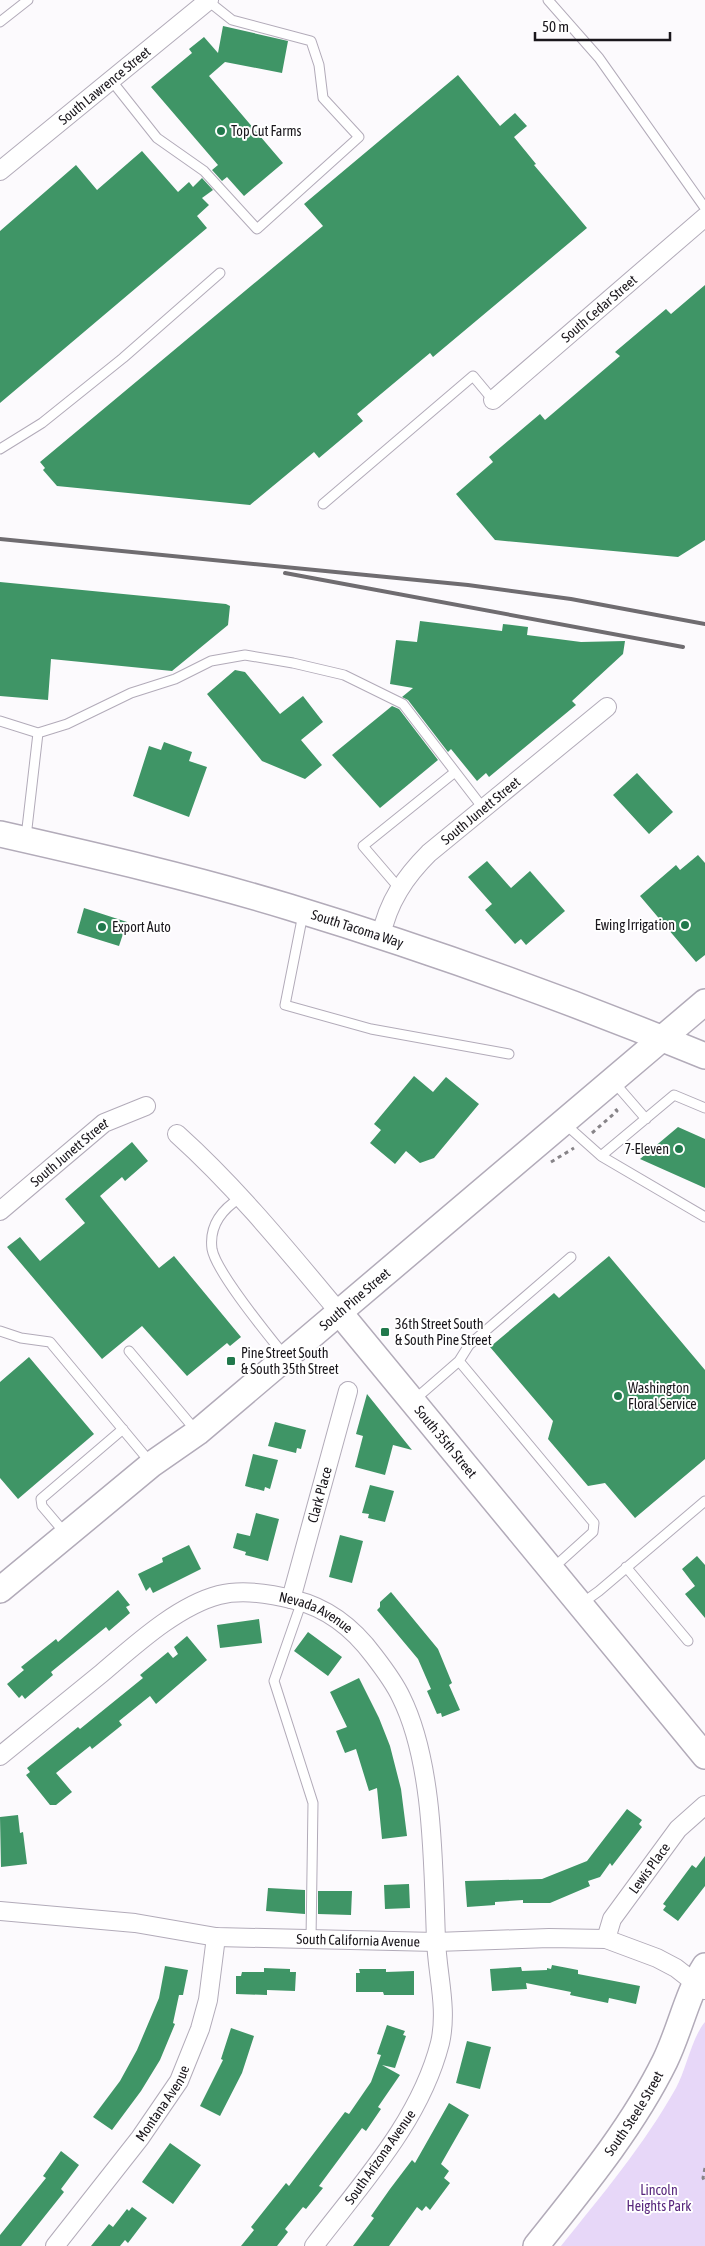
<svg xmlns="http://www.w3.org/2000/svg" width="705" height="2246" font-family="'Asap Condensed',sans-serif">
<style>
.green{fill:#e7d7f8}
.building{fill:#3f9566}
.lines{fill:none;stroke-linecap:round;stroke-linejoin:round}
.lane-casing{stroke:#b2abb9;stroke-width:11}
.street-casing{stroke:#b2abb9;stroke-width:20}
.secondary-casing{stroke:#b2abb9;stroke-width:28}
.path{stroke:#878488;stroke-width:3;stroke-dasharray:4 4;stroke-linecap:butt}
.lane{stroke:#fff;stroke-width:9}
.street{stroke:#fff;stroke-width:18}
.secondary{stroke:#fff;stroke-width:25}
.rail{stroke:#6f6c70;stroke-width:4}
.poi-dot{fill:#21784c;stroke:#fff;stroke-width:2}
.labels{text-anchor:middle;stroke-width:4;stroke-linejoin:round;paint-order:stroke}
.street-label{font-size:14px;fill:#1a171c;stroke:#fff}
.poi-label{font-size:14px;fill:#1a171c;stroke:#fff;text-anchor:start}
.park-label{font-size:14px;fill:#58277d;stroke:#fff}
</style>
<rect width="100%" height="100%" fill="#fcfafd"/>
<path class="green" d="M705,2022V2246H561C602,2195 644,2145 676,2088C686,2070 692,2037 705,2022Z"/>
<path class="building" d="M223,26L288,41L282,73L225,62L209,76L283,163L244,196L227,177L222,181L212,170L218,165L151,87L192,53L189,49L204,37L218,53Z
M458,75L500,126L515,113L527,126L514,137L536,164L534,165L587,228L433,357L430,353L357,414L363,421L319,458L314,452L250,505L57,486L43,470L45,468L40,462L323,226L304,204Z
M142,151L178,192L189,182L193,187L202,178L213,190L202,198L209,205L197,216L207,228L0,403V231L76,165L97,190Z
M705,285V540L678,557L495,540L456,494L493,462L489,457L540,414L545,420L620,356L615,352L666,309L671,314Z
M0,582L226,604L230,606L228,625L172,671L51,659L48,700L0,696Z
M420,621L502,631L503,624L528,627L527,635L581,642L625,641L623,654L572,701L576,705L489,777L486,773L477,781L451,749L448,752L408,700L402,697L413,688L390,684L396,640L417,642Z
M235,670L245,672L280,714L303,696L323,722L301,740L322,765L305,779L262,761L207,694Z
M392,706L399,709L438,760L380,808L332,755Z
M164,742L192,752L189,761L207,767L189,817L133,796L149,746L161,750Z
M637,773L673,812L649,834L613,795Z
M698,855L705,863V955L696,962L640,896L676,865L680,870Z
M487,861L511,888L530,871L565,911L526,945L521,939L515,944L485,910L492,904L468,877Z
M84,908L127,922L119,946L77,933Z
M414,1076L433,1092L446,1077L479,1104L434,1158L420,1163L406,1151L395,1164L370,1143L381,1130L374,1124Z
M678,1127L705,1139V1188L640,1159Z
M132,1142L148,1161L125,1181L122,1177L100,1196L159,1268L174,1256L241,1337L230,1346L227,1343L187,1376L142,1326L102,1359L7,1247L20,1237L40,1261L85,1223L65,1199Z
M609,1256L705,1370V1459L635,1518L605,1483L588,1486L548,1439L553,1421L490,1347L554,1293L559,1298Z
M29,1357L94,1434L18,1499L0,1478V1382Z
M367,1394L412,1450L393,1445L385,1475L355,1467L363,1436L356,1434Z
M275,1422L306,1430L301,1449L297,1448L296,1453L268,1446Z
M253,1454L278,1460L270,1489L265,1487L264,1491L245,1486Z
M370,1485L394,1491L385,1522L368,1518L369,1514L362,1513Z
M256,1513L279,1519L268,1561L245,1555L246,1552L233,1548L237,1533L250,1536Z
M340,1535L363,1541L352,1583L329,1577Z
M189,1545L201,1569L153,1593L150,1587L146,1591L138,1574L163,1562L162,1558Z
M697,1556L705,1565V1618L685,1594L695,1586L682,1569Z
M118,1590L130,1605L126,1607L130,1613L109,1631L106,1627L51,1672L53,1675L25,1699L22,1695L19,1698L7,1684L24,1670L21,1667L56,1639L58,1642Z
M391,1592L438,1649L452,1683L449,1685L460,1710L442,1717L441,1713L437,1714L427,1691L431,1689L418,1659L377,1610L380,1607V1602Z
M259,1619L262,1643L220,1648L217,1625Z
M308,1632L342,1657L328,1676L294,1651Z
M187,1636L207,1660L156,1704L150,1696L119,1721L122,1725L92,1749L90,1746L56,1773L72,1792L56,1805H50L26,1775L30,1772L27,1768L78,1727L80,1729L143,1678L140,1675L168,1652L173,1658L178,1654L174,1647Z
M359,1678L379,1718L390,1746L401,1789L407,1836L382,1839L377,1788L369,1791L356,1749L345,1753L336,1731L347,1727L330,1692Z
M627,1809L642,1820L639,1824L642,1827L612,1866L610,1863L600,1877L588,1881L590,1886L550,1903H523V1900L495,1902V1905L467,1907L465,1881L542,1879L587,1861Z
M18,1815L20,1833L23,1832L27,1864L1,1867L0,1817Z
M705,1856V1886L678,1921L663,1910L666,1906L663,1904L692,1865L696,1868Z
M409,1884L410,1908L385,1909L384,1885Z
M268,1888L305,1890V1914L266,1911Z
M318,1891H352L351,1915L318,1914Z
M552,1965L578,1970V1974L640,1986L636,2004L609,1998L608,2003L570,1995L571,1992L526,1983L527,1989L492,1991L490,1969L521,1967L522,1971L547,1970V1968L551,1969Z
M165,1966L188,1970L183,1995H179L173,2023L175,2024L160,2060L141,2091L112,2130L93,2117L120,2081L137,2050L159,1998Z
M264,1968L290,1969V1972H296L295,1991L267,1990V1995L236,1994V1976H241L242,1972H264Z
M359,1969H386V1972L414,1971V1995H384L383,1992H356V1973H360Z
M387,2025L405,2031L403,2035L406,2036L395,2068L382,2065L400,2075L378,2107L381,2109L366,2131L362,2128L319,2186L323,2188L306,2209L303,2207L285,2229L288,2232L277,2246H241L254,2230L251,2227L286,2183L289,2186L345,2112L349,2114L371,2082L381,2055L377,2054Z
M231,2028L254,2036L242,2073L220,2116L200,2106L223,2060L221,2059Z
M467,2041L491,2047L480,2089L456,2083Z
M449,2103L469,2115L441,2164L449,2171L444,2178L450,2183L430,2210L426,2206L422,2211L417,2207L389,2246H353L374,2218L371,2216L390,2189L412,2160L415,2163Z
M170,2143L201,2165L173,2204L142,2182Z
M61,2151L79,2165L61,2189L64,2192L21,2246H0V2235L46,2178L43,2176Z
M132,2207L147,2218L128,2243L125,2240L120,2246H91L109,2224L113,2227L127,2209L129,2211Z"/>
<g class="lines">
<defs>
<path id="lane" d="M548,0L599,58L705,208
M0,22L28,0
M111,80L157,138L204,171L257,229L359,137L323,98L319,65L311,41L232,20L208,1
M0,449L42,423L123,358L220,273
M323,504L473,376L493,400
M0,721L38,733L67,724L131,693L175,679L211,661L245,655L293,663L344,675L403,704L483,808
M26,837L38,733
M399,888L363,846L455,772
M303,914L285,1005L371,1029L509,1054
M613,1081L646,1119
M564,1123L601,1156L705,1217
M601,1156L674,1095L705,1108
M240,1198C221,1210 209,1226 212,1249C216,1272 268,1335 284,1355
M0,1331L21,1338L50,1342L150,1462
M129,1351L197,1432
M459,1361L594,1523L593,1532L552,1569
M413,1401L459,1361L469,1345L571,1257
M65,1533L42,1506L41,1499L123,1429
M626,1567L688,1641
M302,1601L274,1681L313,1803L311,1939
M581,1604L599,1591L705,1501"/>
<g id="street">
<path id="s1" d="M0,171L209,0"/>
<path id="s2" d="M493,400L705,217"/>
<path id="s3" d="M381,936C388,902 405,877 429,853L607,707"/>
<path d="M177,1134C237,1188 288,1251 339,1312"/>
<path id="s4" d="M0,1211L104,1123L146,1106"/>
<path id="s5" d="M291,1599L348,1391"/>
<path id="s6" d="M0,1756C34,1728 68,1701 102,1673C135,1645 177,1606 219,1595C243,1589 272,1594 295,1600C328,1608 354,1629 374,1656C384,1669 394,1682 401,1697C434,1763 433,1866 436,1939C437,1974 448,2008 440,2043C420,2121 362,2183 314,2246"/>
<path id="s7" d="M0,1911L135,1923L216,1937L436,1942L549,1938L606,1939L657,1958L676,1968L704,1990"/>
<path id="s8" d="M606,1939L612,1919L678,1829L705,1805"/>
<path id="s9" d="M55,2246L140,2138L179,2081L200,2029L208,2000L216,1937"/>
</g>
<g id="secondary">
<path id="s10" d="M0,834C97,856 194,878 289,907C430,950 569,1000 705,1056"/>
<path id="s11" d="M339,1312L705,1756"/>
<path id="s12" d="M0,1590L152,1464L198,1432L705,1002"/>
<path id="s13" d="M536,2246C583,2187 632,2128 665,2061C680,2030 687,1994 705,1966"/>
</g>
</defs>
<use href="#lane" class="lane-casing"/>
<use href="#street" class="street-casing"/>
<use href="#secondary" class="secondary-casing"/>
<path class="path" d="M592,1133L617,1111L614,1107
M551,1162L574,1148
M705,2168L703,2178L705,2182"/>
<use href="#lane" class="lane"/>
<use href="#street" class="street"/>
<use href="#secondary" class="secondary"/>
<path class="rail" d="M0,539L468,585L571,599L705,624
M285,573L683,647"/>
</g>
<g class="poi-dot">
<circle cx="221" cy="131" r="5"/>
<circle cx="685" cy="925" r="5"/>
<circle cx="102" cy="927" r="5"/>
<circle cx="679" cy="1149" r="5"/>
<rect x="380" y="1327" width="10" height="10" rx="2.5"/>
<rect x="226" y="1356" width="10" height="10" rx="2.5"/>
<circle cx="618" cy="1396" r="5"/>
</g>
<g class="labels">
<g class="street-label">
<text dy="5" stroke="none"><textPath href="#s1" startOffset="135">South Lawrence Street</textPath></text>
<text dy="5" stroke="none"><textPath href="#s2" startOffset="140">South Cedar Street</textPath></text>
<text dy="5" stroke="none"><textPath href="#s3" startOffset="164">South Junett Street</textPath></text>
<text dy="5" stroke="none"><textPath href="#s10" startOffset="370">South Tacoma Way</textPath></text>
<text dy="5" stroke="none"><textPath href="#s4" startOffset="91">South Junett Street</textPath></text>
<text dy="5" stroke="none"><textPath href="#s12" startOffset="459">South Pine Street</textPath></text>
<text dy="5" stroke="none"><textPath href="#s11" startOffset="168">South 35th Street</textPath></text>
<text dy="5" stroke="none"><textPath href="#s5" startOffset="108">Clark Place</textPath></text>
<text dy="5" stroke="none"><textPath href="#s6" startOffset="374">Nevada Avenue</textPath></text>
<text dy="5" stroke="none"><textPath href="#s8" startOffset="84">Lewis Place</textPath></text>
<text dy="5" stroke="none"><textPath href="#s7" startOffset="360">South California Avenue</textPath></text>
<text dy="5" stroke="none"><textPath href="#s9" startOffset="179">Montana Avenue</textPath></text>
<text dy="5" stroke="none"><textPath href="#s13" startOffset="165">South Steele Street</textPath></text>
<text transform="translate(380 2157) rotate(-55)" y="5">South Arizona Avenue</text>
</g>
<g class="poi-label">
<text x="231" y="136">Top Cut Farms</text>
<text x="675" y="930" text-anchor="end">Ewing Irrigation</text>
<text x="112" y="932">Export Auto</text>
<text x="669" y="1154" text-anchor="end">7-Eleven</text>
<text x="395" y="1329">36th Street South<tspan x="395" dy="16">&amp; South Pine Street</tspan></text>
<text x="241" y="1358">Pine Street South<tspan x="241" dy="16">&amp; South 35th Street</tspan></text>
<text x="628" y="1393">Washington<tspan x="628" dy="16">Floral Service</tspan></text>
</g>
<g class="park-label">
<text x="659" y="2195">Lincoln<tspan x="659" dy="16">Heights Park</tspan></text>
</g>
</g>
<path d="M535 32v8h135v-8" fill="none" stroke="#1a171c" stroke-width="2.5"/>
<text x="542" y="32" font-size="15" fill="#1a171c" stroke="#ffffff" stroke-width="4" paint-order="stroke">50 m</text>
</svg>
